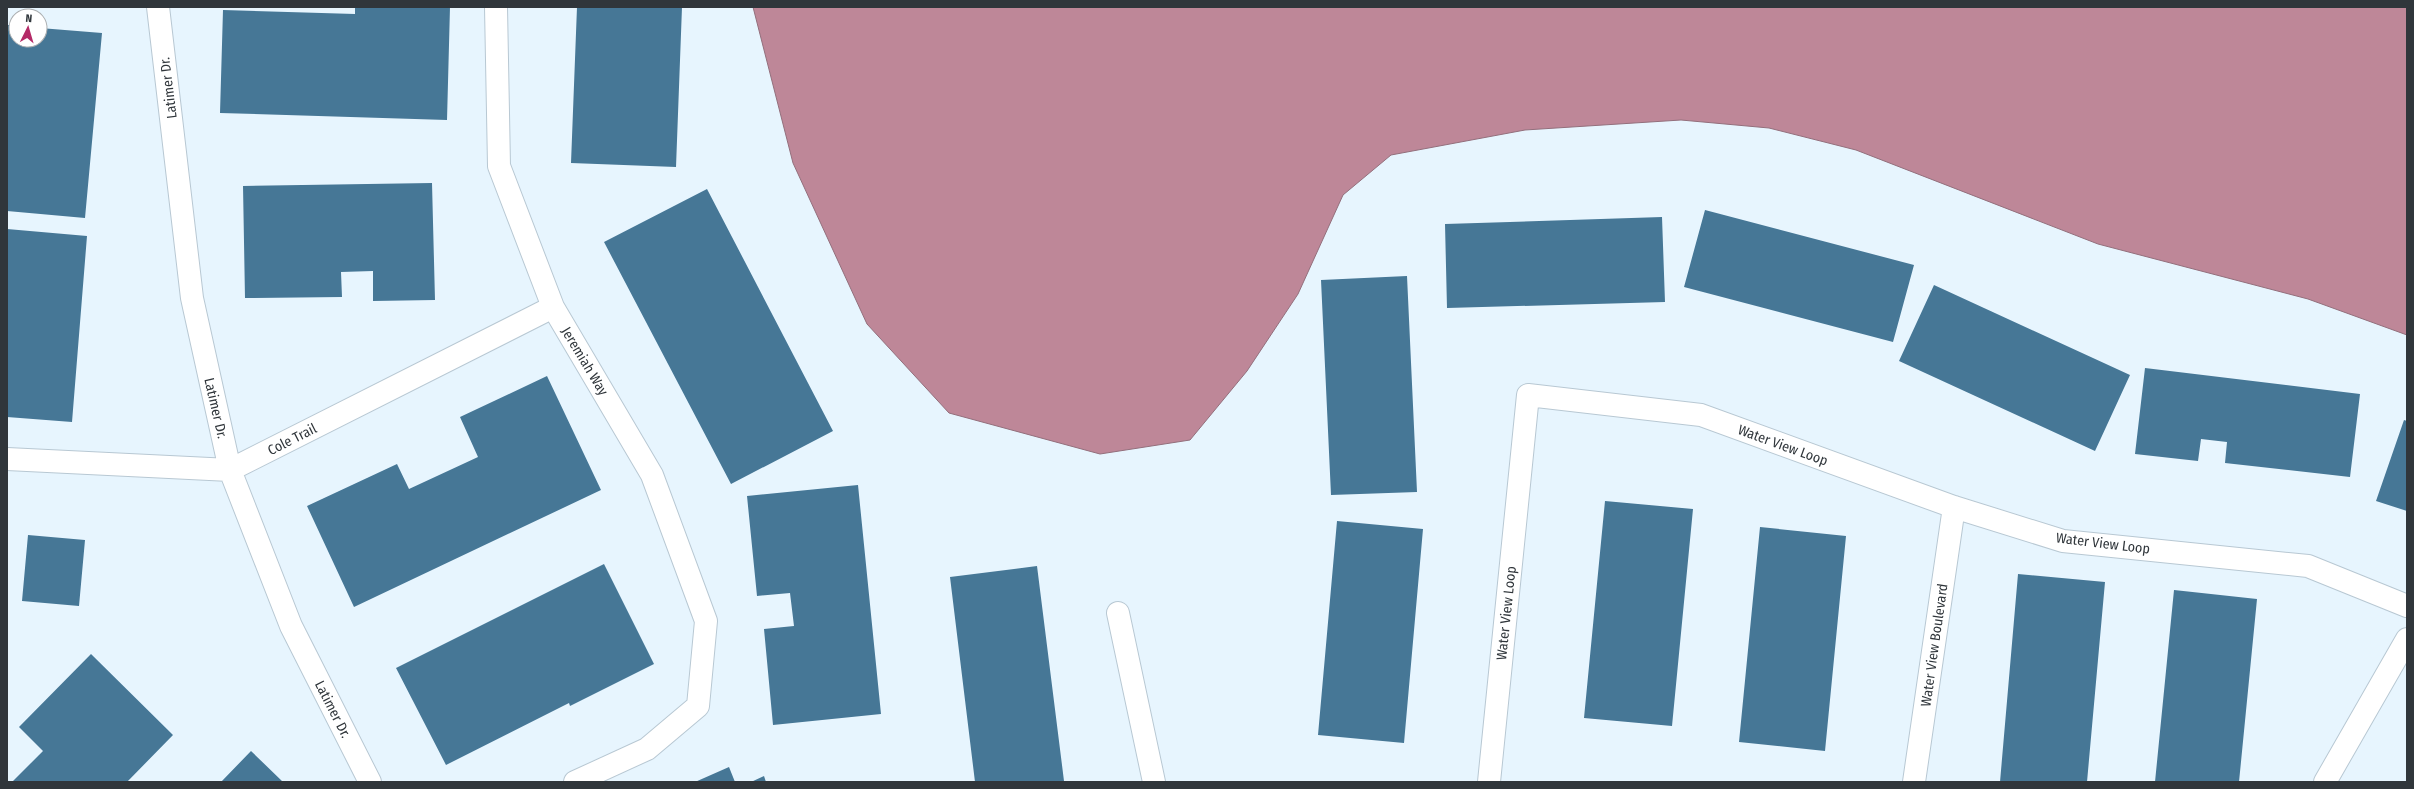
<svg xmlns="http://www.w3.org/2000/svg" width="2414" height="789" font-family="'Fira Sans Condensed',sans-serif">
<style>
.water{fill:#be8798;stroke:#936f7c}
.building{fill:#467796}
.lines{fill:none;stroke-linecap:round;stroke-linejoin:round}
.street-casing{stroke:#b8c8d3;stroke-width:24}
.street{stroke:#fff;stroke-width:22}
.labels{text-anchor:middle;stroke-width:4;stroke-linejoin:round;paint-order:stroke}
.street-label{font-size:14px;fill:#30363b;stroke:#fff}
</style>
<rect width="100%" height="100%" fill="#e7f5fe"/>
<path class="water" d="M753,7H2407V335L2308,299L2098,244L1856,150L1769,128L1681,120L1525,130L1391,155L1343,195L1298,294L1247,371L1190,440L1100,454L949,413L867,324L793,163Z"/>
<path class="building" d="M355,7H450L447,120L220,113L223,10L355,14Z
M577,7H682L676,167L571,163Z
M7,25H16V40H40V28L102,33L85,218L7,211Z
M432,183L435,300L373,301V271L341,272L342,297L245,298L243,186Z
M707,189L833,431L731,484L604,242Z
M1705,210L1914,265L1893,342L1684,287Z
M1662,217L1665,302L1447,308L1445,224Z
M7,229L87,236L72,422L7,417Z
M1407,276L1417,492L1331,495L1321,280Z
M1934,285L2130,375L2095,451L1899,361Z
M2145,368L2360,394L2350,477L2225,463L2227,442L2201,439L2198,461L2135,454Z
M547,376L601,490L354,607L307,506L397,464L409,489L478,457L460,417Z
M2404,420L2407,421V511L2376,501Z
M858,485L881,714L773,725L764,629L794,626L790,593L757,596L747,496Z
M1605,501L1693,509L1672,726L1584,718Z
M1337,521L1423,529L1404,743L1318,735Z
M1760,527L1846,536L1825,751L1739,742Z
M28,535L85,540L79,606L22,601Z
M604,564L654,664L570,706L569,703L446,765L396,668Z
M1037,566L1064,781L975,782L950,577Z
M2018,574L2105,582L2087,782H2000Z
M2174,590L2257,599L2239,782H2155Z
M91,654L173,735L127,782H12L43,751L19,727Z
M251,751L283,782H221Z
M729,767L735,782H695Z
M764,776L766,782H751Z"/>
<g class="lines">
<defs>
<path id="street" d="M158,7L192,298L230,470L291,626L370,782
M496,7L499,166L553,307L652,475L706,621L698,706L647,749L575,782
M7,459L230,470L553,307
M1118,613L1154,782
M1489,782L1528,395L1701,415L1954,507L2063,541L2308,566L2407,606
M1914,782L1954,507
M2325,782L2407,639"/>
</defs>
<use href="#street" class="street-casing"/>
<use href="#street" class="street"/>
</g>
<g class="labels">
<g class="street-label">
<text transform="translate(168 88) rotate(-97)" y="5">Latimer Dr.</text>
<text transform="translate(585 361) rotate(59)" y="5">Jeremiah Way</text>
<text transform="translate(216 408) rotate(77)" y="5">Latimer Dr.</text>
<text transform="translate(292 439) rotate(-27)" y="5">Cole Trail</text>
<text transform="translate(1783 445) rotate(20)" y="5">Water View Loop</text>
<text transform="translate(2103 543) rotate(7)" y="5">Water View Loop</text>
<text transform="translate(1506 613) rotate(-84)" y="5">Water View Loop</text>
<text transform="translate(1934 645) rotate(-82)" y="5">Water View Boulevard</text>
<text transform="translate(333 709) rotate(63)" y="5">Latimer Dr.</text>
</g>
</g>
<rect width="2414" height="789" fill="none" stroke="#30363b" stroke-width="16"/>
<g transform="translate(28 28) rotate(5)"><circle r="19" fill="#ffffff" stroke="#acafb1"/>
<path d="M0-3L7 15L0 10L-7 15Z" fill="#b42a67"/>
<text y="-6" font-size="11" font-weight="bold" text-anchor="middle" fill="#30363b">N</text>
</g>
</svg>
